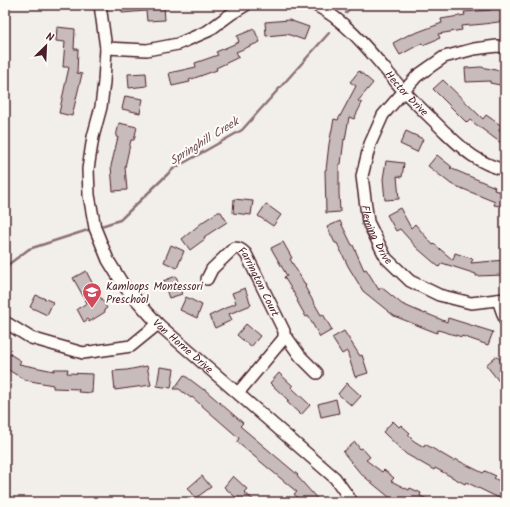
<svg xmlns="http://www.w3.org/2000/svg" width="510" height="507" font-family="Kalam,sans-serif">
<style>
.lines{fill:none;stroke-linecap:round;stroke-linejoin:round}
.stream{stroke:#8b6f75;stroke-width:2.5}
.building{fill:#c8bbbb;stroke:#4a1f2b}
.minor-casing{stroke:#4a1f2b;stroke-width:14}
.minor{stroke:#fdfcf7;stroke-width:11}
.labels{text-anchor:middle;stroke-width:4;stroke-linejoin:round;paint-order:stroke}
.street-label{font-size:11px;fill:#4a1f2b;stroke:#fdfcf7}
.poi-label{font-size:11px;fill:#4a1f2b;stroke:#fdfcf7;text-anchor:start}
.water-label{font-size:12px;font-style:italic;fill:#704e56;stroke:#fdfcf7}
</style>
<rect width="100%" height="100%" fill="#f2efeb"/>
<filter id="ink" filterUnits="userSpaceOnUse"><feTurbulence type="fractalNoise" baseFrequency=".025" numOctaves="2"/><feDisplacementMap in="SourceGraphic" scale="8" xChannelSelector="R" yChannelSelector="G"/><feConvolveMatrix kernelMatrix="1 2 1 2 8 2 1 2 1" color-interpolation-filters="sRGB"/></filter>
<g filter="url(#ink)">
<g class="lines">
<path class="stream" d="M346,13L351,5
M98,227L120,220L173,169L242,130L329,33
M5,267L29,249L91,229"/>
</g>
<path class="building" d="M122,5H153V7L164,6L165,20L147,21L146,11L122,13Z
M505,7V21L484,24L461,26L462,30L438,34L440,38L423,45L422,43L400,55L393,43L410,34V35L442,23L441,19L465,15L464,12L491,10L490,9Z
M289,20L309,27L304,40L287,34L266,36L265,22Z
M57,27L75,29L74,49H78L77,73L82,74L72,116L59,113L69,67H63L65,42L56,41Z
M254,29L260,42L236,52L239,57L216,68L217,70L189,80L190,82L172,86L169,73L196,67L195,63L218,55L216,52L239,42L237,36Z
M481,67L505,72V86L490,83V81L466,82L465,68Z
M359,71L373,83L358,101L362,103L354,119L349,117L345,140L344,139L341,164H339V193L340,212L326,213L325,170H326L329,144L334,119L338,120L356,86L350,82Z
M146,73L147,86L129,88L128,74Z
M443,80L483,119L486,115L502,126L498,130L505,131V146L470,120L467,123L433,89Z
M125,96L143,99L140,113L122,109Z
M119,123L137,127L134,140H131L125,167L127,190L113,191L111,166L118,137H116Z
M406,131L423,139L417,152L400,144Z
M437,155L452,167L450,168L495,187L494,190L505,193V207L494,205L495,202L451,184L428,166Z
M386,161L404,163L402,177L397,176L399,199L385,200L383,179Z
M234,199L253,201L251,215L233,213Z
M266,204L281,215L273,226L258,216Z
M400,208L411,228L415,224L433,245L434,244L453,260L455,253L473,259L471,263L505,260V275L476,276V274L442,263L439,267L417,248L400,229L396,231L387,215Z
M218,212H221L227,222L204,237L205,239L190,250L182,239L204,221Z
M340,221L352,245H353L364,270L366,269L379,290L381,287L402,304L425,314V313L447,322L448,318L493,332L488,345L462,336V337L438,330L437,333L394,316L363,291L348,266L337,243H335L327,227Z
M283,242L292,258L290,259L306,286L305,287L321,315L323,314L332,330L320,337L308,316L306,317L297,301L298,300L284,277L287,276L271,248Z
M171,245L184,251L177,268L164,262Z
M86,271L99,296V295L107,308L104,310L105,312L89,322L88,319L84,322L77,309L87,303L73,278Z
M176,276L182,294L169,298L163,281Z
M245,288L251,305L229,314L232,320L215,328L209,316L236,303L232,293Z
M36,295L53,302L47,315L30,307Z
M186,297L202,305L197,318L180,310Z
M246,324L260,336L251,347L237,335Z
M344,331L360,356L362,355L368,373L355,377L347,351L342,354L332,338Z
M5,351L21,361L19,364L54,371V369H68L67,373L93,374L92,393L78,392L79,389L53,388V385L25,380L5,368Z
M495,357H498L505,366V389L486,365Z
M147,366L151,385L115,390L113,371L127,370Z
M160,367L174,369L171,388L157,386Z
M279,373L293,386L291,387L310,405L301,415L287,402L289,401L270,383Z
M184,375L204,390V389L243,423L240,426L298,475L297,476L320,502H301L294,494L297,492L237,442L239,438L192,397L191,398L179,389H174Z
M347,383L361,396L352,406L338,394Z
M336,399L339,413L321,417L318,404Z
M393,421L399,427L401,425L410,433L408,435L414,441L424,447L425,444L454,461L455,459L483,473L485,471L496,476L494,478L505,484V501L466,482L465,484L435,468L434,470L406,454L383,432Z
M355,442L360,449L362,448L370,457L366,460L382,472L384,470L394,478L391,481L409,490L410,488L421,493L420,496L434,502H399L389,497L361,474L343,452Z
M202,476L211,487L196,498L188,488Z
M233,476L247,489L244,492L256,502H241L224,487Z"/>
<g class="lines">
<defs>
<g id="minor">
<path id="s1" d="M100,5L106,48L104,82L101,107L93,137L88,169L89,195L95,228L108,260L124,286L158,324L335,478L352,502"/>
<path id="s2" d="M315,5C350,22 377,61 403,90C415,103 429,116 442,129C463,149 476,163 505,170"/>
<path id="s3" d="M505,47L497,46L474,49L444,57L417,76L383,115L370,144L362,176L368,222L386,258L410,281L439,295L471,303L505,299"/>
<path d="M106,48L147,50L178,44L208,31L231,14L246,5"/>
<path id="s4" d="M207,279L212,269L234,248C240,248 242,250 246,254L284,331V338L238,393"/>
<path d="M498,300L505,320"/>
<path d="M5,322L31,338L83,353L131,346L158,324"/>
<path d="M284,338L288,339L300,356L317,373"/>
</g>
</defs>
<use href="#minor" class="minor-casing"/>
<use href="#minor" class="minor"/>
</g>
</g>
<defs>
<symbol id="school-pin" viewBox="-11 -11 22 30"><path d="M0 17L-7.5 6A9.5 9.5 0 1 1 7.5 6Z" fill="#d1495b" stroke="#fdfcf7"/><path d="M0-5L7-2L0 1L-7-2ZM-4 1L0 2.5L4 1V4Q0 6-4 4Z" fill="#fff"/></symbol>
</defs>
<g fill-rule="evenodd">
<use href="#school-pin" x="81" y="281" width="22" height="30"/>
</g>
<g class="labels">
<g class="street-label">
<text dy="4" stroke="none"><textPath href="#s2" startOffset="128">Hector Drive</textPath></text>
<text dy="4" stroke="none"><textPath href="#s3" startOffset="273">Fleming Drive</textPath></text>
<text dy="4" stroke="none"><textPath href="#s4" startOffset="86">Farrington Court</textPath></text>
<text dy="4" stroke="none"><textPath href="#s1" startOffset="375">Van Horne Drive</textPath></text>
</g>
<g class="poi-label">
<text x="106" y="290">Kamloops Montessori<tspan x="106" dy="13">Preschool</tspan></text>
</g>
<g class="water-label">
<text transform="translate(204 141) rotate(-32)" y="4">Springhill Creek</text>
</g>
</g>
<rect width="510" height="507" fill="none" stroke="#fdfcf7" stroke-width="20"/>
<rect x="10" y="10" width="490" height="487" fill="none" stroke="#4a1f2b" stroke-width="1.5" filter="url(#ink)"/>
<g transform="translate(46 46) rotate(24)" stroke="#fdfcf7" stroke-width="3" paint-order="stroke">
<path d="M0-3L7 15L0 10L-7 15Z" fill="#4a1f2b"/>
<text y="-6" font-size="11" font-weight="bold" text-anchor="middle" fill="#4a1f2b">N</text>
</g>
</svg>
